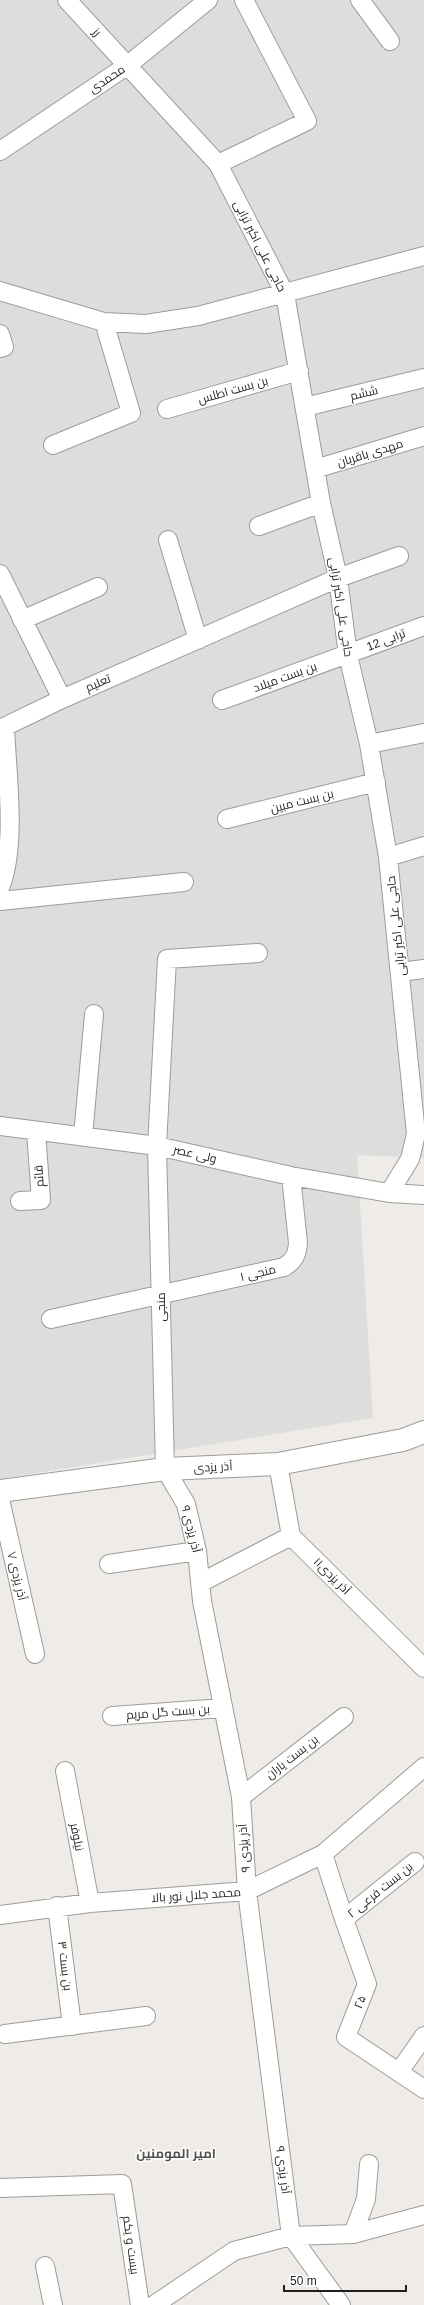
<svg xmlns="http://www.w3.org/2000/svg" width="424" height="2305" font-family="Arial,Cairo,sans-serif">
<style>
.residential{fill:#ddd}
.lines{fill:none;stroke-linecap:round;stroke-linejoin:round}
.minor-casing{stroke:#9c9c9c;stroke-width:20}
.tertiary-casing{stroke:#9c9c9c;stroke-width:24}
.minor{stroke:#fff;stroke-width:18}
.tertiary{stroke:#fff;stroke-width:22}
.labels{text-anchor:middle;stroke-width:3;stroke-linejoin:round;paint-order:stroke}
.street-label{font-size:12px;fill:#1f1f1f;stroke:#fff}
.neighbourhood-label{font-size:13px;font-weight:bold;fill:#525252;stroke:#fff}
</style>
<rect width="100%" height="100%" fill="#efebe7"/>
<path class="residential" d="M0,0H424V1158L357,1155L373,1418L0,1479Z"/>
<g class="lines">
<defs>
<path id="minor" d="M67,0L218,164L285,294L321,503L338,578L348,655L369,744L388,857L416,1134L410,1159L389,1193
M360,0L390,41
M0,151L128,65L208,0
M218,164L307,121L244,0
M0,291L104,322L146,324L198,316L424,256
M0,334L4,347L0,348
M305,407L424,378
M167,409L299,371
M53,445L131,413L104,322
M315,469L424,436
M259,526L321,503
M168,540L198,640
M0,574L62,699
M22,620L98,587
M222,700L424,626
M0,729L62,699L338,578L399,556
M369,744L424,733
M227,819L376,782
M388,857L424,846
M0,888C17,845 7,775 5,727
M0,901L184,882
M258,953L167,959L157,1146L165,1469L186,1504L197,1551L202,1601L241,1797L247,1891L291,2236L341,2305
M401,972L424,969
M0,1126L157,1146L291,1176L389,1193L424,1195
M83,1136L94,1014
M20,1201L41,1200L36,1131
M51,1319L284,1267C294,1261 297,1255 298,1243L291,1176
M278,1464L291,1536L424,1668
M0,1499L35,1654
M109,1564L197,1551
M200,1583L291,1536
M112,1716L223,1708
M65,1771L90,1903
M241,1797L344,1717
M323,1854L344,1919L367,1984L346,2037L424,2089
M57,1906L72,2026
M0,1915L90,1903L247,1891L323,1854L424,1767
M344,1919L415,1862
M5,2034L146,2016
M399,2072L424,2036
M0,2188L122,2184L140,2305
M353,2234L366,2199L369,2164
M45,2266L53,2305
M154,2305L234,2251L291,2236L353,2234L424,2215"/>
<path id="tertiary" d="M0,1491L165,1469L278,1464L403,1440L424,1432"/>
</defs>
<use href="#minor" class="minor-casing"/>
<use href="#tertiary" class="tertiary-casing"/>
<use href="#minor" class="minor"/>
<use href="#tertiary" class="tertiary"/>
</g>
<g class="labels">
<g class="street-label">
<text transform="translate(97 32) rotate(47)" y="4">رز</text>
<text transform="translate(107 79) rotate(-34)" y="4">محمدی</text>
<text transform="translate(260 246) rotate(63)" y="4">حاجی علی اکبر ترابی</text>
<text transform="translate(233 390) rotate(-16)" y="4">بن بست اطلس</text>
<text transform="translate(364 393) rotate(-14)" y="4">ششم</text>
<text transform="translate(370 453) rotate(-17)" y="4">مهدی باقربان</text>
<text transform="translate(341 607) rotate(81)" y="4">حاجی علی اکبر ترابی</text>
<text transform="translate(386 640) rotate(-21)" y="4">ترابی 12</text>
<text transform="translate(285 677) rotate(-20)" y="4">بن بست میلاد</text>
<text transform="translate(98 683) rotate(-23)" y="4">تعلیم</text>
<text transform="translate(302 801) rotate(-14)" y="4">بن بست مبین</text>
<text transform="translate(396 926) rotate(-96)" y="4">حاجی علی اکبر ترابی</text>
<text transform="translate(195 1154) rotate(13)" y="4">ولی عصر</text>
<text transform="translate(39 1176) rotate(-94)" y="4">قائم</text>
<text transform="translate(258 1273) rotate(-13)" y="4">منجی ۱</text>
<text transform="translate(161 1307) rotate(-91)" y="4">منجی</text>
<text transform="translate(213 1467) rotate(-3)" y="4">آذر یزدی</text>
<text transform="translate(191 1529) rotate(76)" y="4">آذر یزدی ۹</text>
<text transform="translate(17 1576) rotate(77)" y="4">آذر یزدی ۷</text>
<text transform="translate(332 1576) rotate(45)" y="4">آذر یزدی۱۱</text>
<text transform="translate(168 1712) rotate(-4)" y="4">بن بست گل مریم</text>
<text transform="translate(292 1757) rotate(-38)" y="4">بن بست یاران</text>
<text transform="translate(77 1837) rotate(79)" y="4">نیلوفر</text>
<text transform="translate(244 1848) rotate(-94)" y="4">آذر یزدی ۹</text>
<text transform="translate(380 1890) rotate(-39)" y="4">بن بست فرعی ۲</text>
<text transform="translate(196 1895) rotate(-4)" y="4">محمد جلال نور بالا</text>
<text transform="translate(65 1966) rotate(83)" y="4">بن بست ۳</text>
<text transform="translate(360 2002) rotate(-68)" y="4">۲۵</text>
<text transform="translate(283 2170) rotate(83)" y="4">آذر یزدی ۹</text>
<text transform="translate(131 2245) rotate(82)" y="4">بیست و یکم</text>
</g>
<g class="neighbourhood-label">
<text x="176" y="2158">امیر المومنین</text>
</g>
</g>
<path d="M284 2285v6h122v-6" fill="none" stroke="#1f1f1f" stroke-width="2"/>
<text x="290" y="2285" font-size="12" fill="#1f1f1f" stroke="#ffffff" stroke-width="3" paint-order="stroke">50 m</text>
</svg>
